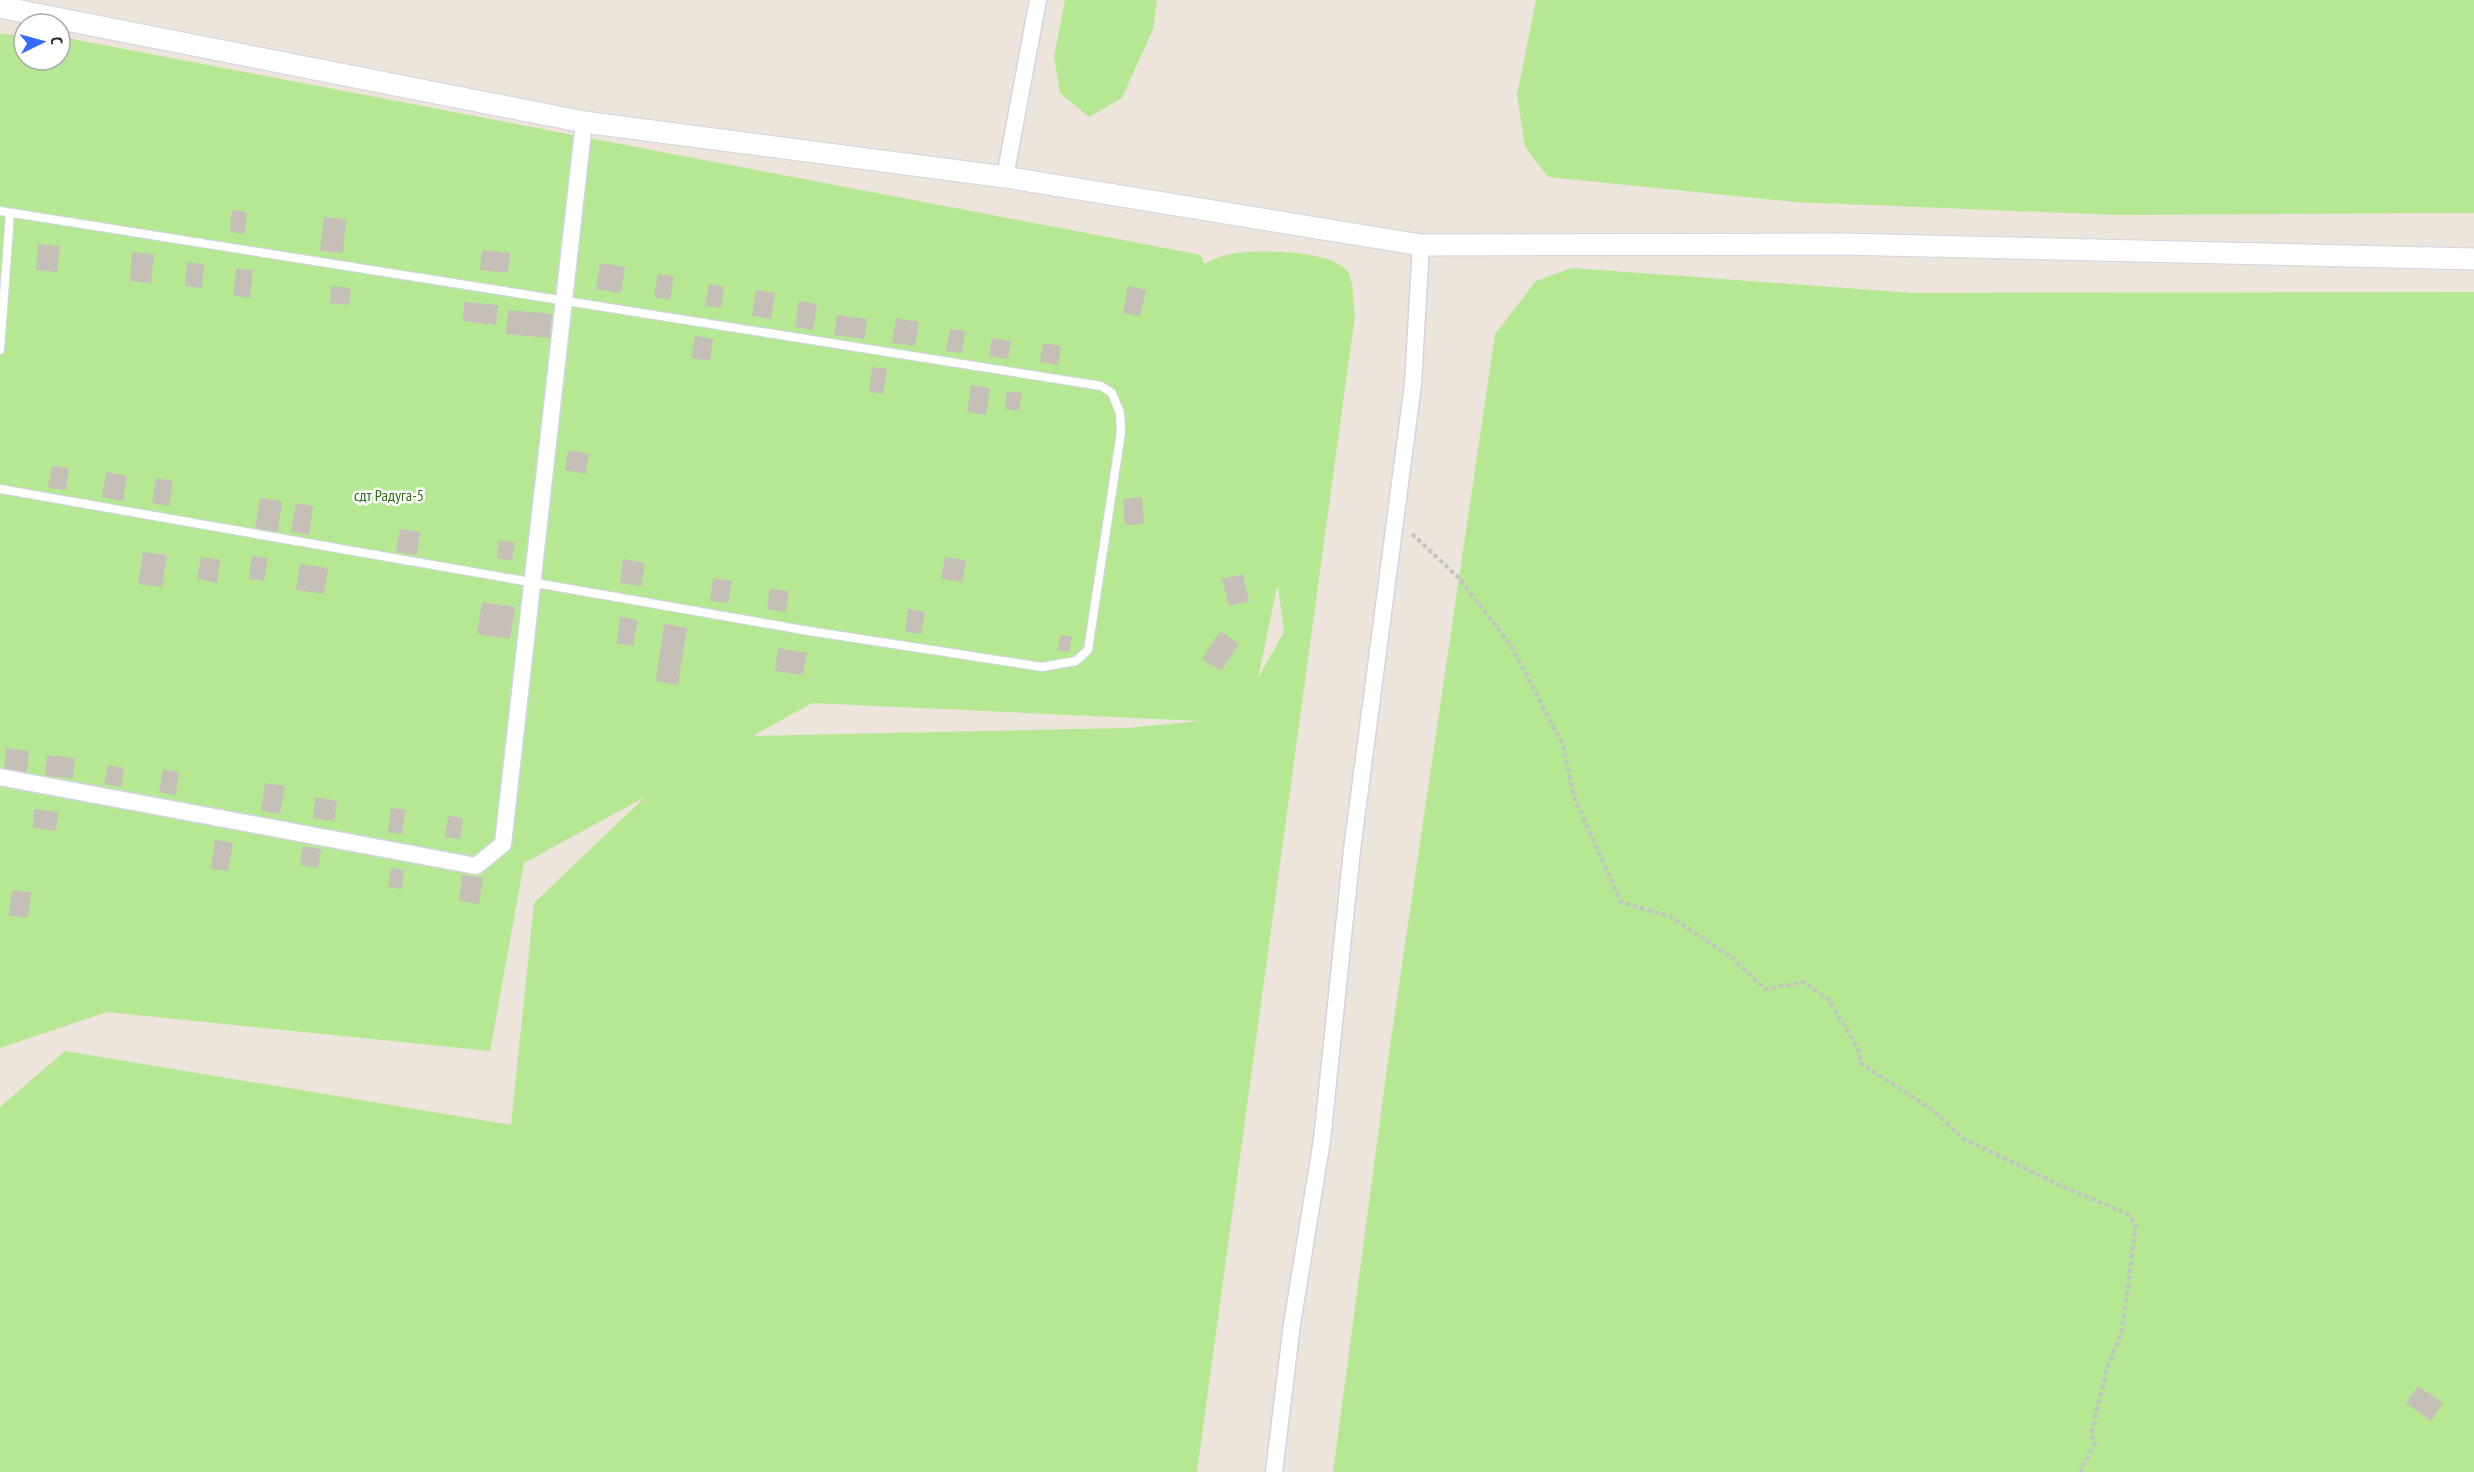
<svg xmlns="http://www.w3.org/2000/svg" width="2474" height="1472" font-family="'PT Sans Narrow',sans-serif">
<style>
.green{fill:#b6e893;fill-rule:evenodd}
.building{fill:#c5bfb7}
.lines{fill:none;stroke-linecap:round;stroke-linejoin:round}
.service-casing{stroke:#d0d5e4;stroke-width:10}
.minor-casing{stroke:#d0d5e4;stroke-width:19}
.tertiary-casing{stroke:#d0d5e4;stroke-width:23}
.path{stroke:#c3c3c3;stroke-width:4;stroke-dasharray:4.5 3;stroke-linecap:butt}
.service{stroke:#fff;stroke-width:8}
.minor{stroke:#fff;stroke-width:16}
.tertiary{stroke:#fff;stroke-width:21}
.labels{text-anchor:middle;stroke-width:5;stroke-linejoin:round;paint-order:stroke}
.park-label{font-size:16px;fill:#2d6d14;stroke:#fff}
</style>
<rect width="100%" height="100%" fill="#ede4db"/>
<path class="green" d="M1065,0H1157L1153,29L1122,98L1089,117L1060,93L1054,57Z
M1536,0H2474V213L2115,215L1796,202L1548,177L1525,147L1517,95Z
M0,34L24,35V60H60V38H67L1201,255L1204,264C1211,260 1222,256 1230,254C1254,249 1337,249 1349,274C1354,285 1353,303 1355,315L1197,1472H0V1107L65,1051L511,1125L534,903L645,797L524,863L490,1051L107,1012L0,1048ZM1278,587L1284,632L1258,678L1277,587ZM812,703L1200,721H1201L1125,728L753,736Z
M1572,268L1913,293L2474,292V1472H1333L1389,1053L1495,334L1536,281Z"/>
<path class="building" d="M232,210L247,212L245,234L230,232Z
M324,217L346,219L343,253L320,251Z
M38,244L60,246L57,272L36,270Z
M482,250L510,253L508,273L480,270Z
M132,252L154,254L151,283L130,281Z
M187,262L204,264L202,288L185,286Z
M600,263L625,267L621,293L596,289Z
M236,269L253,270L250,298L233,296Z
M658,274L674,276L670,300L654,297Z
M709,284L724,287L721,308L705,306Z
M331,286L351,288L349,305L330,303Z
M1128,286L1146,290L1140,316L1123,313Z
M756,290L775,293L771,319L752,316Z
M799,301L817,304L813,330L795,327Z
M464,302L498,305L496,325L463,321Z
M508,310L552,314L550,338L506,334Z
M837,315L867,319L864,339L834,335Z
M896,318L919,322L915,346L892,343Z
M950,329L965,331L962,353L946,351Z
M695,336L713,339L710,361L691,358Z
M992,338L1011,341L1008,359L989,356Z
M1043,343L1061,346L1058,365L1040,362Z
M872,367L887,369L883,394L869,392Z
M971,385L990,388L986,415L967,412Z
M1007,391L1022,393L1019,411L1005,409Z
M568,450L589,454L586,474L565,470Z
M52,466L69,468L66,490L48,488Z
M106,472L127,476L123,501L102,497Z
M156,478L173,481L169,506L152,503Z
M1142,497L1144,524L1125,525L1123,499Z
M260,498L282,501L278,532L255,528Z
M296,503L313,506L309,535L291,532Z
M400,529L420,532L417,555L396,552Z
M499,540L515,542L512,561L497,558Z
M143,552L167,555L162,587L138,584Z
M252,556L268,558L264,581L249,579Z
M201,557L220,560L217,583L197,579Z
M945,557L966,560L962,582L941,579Z
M623,559L645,563L641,586L620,583Z
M300,564L328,568L324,594L296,590Z
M1243,574L1249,601L1229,606L1222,579Z
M713,578L732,581L728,603L710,601Z
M770,589L789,591L786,612L767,609Z
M482,602L515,607L510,639L477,634Z
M908,609L925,612L921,634L905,632Z
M620,617L638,620L633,646L617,644Z
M664,624L687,628L678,685L656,681Z
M1220,631L1239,644L1221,671L1202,659Z
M1060,635L1072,637L1069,652L1058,650Z
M778,648L807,653L803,675L775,671Z
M6,748L29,751L27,772L4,770Z
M47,755L75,758L73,778L45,776Z
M108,765L124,768L121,787L104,784Z
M163,769L179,772L176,795L159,792Z
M265,783L285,786L280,814L261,811Z
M316,797L337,801L334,821L313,818Z
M391,808L406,810L402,834L388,832Z
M34,809L58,812L56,831L33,828Z
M448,816L463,818L460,839L445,837Z
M215,840L233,843L228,871L211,869Z
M303,846L321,849L318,868L300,865Z
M391,868L404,870L402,889L388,887Z
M462,875L483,878L479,904L459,901Z
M12,890L31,892L28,918L9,916Z
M2418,1386L2443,1403L2431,1421L2406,1403Z"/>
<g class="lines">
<defs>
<path id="service" d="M0,211L1101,386L1112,393L1120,413L1121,432L1088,650L1076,661L1042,667L809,631L0,489
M0,350L10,213"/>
<path id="minor" d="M1005,177L1038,0
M0,777L476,866L503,844L584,122
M1274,1472L1292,1324L1322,1140L1352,850L1413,384L1421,245"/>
<path id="tertiary" d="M0,7L584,122L1005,177L1421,245L1841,244L2474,259"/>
</defs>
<use href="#service" class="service-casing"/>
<use href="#minor" class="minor-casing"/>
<use href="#tertiary" class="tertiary-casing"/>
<path class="path" d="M1412,534L1458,577L1510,644L1563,745L1574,797L1621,902L1671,917L1731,957L1765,989L1804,982L1829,1000L1859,1050L1860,1063L1931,1109L1964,1139L2068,1189L2128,1214L2136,1225L2122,1331L2107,1368L2091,1434L2095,1443L2080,1472"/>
<use href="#service" class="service"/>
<use href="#minor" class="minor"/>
<use href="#tertiary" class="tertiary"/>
</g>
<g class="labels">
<g class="park-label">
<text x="389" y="501">сдт Радуга-5</text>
</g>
</g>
<g transform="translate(42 42) rotate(85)"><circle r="28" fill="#ffffff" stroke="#aaaaaa" stroke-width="1.5"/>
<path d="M0-4.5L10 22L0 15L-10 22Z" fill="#366aff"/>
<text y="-9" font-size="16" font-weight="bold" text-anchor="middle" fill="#2a2a2a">С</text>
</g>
</svg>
